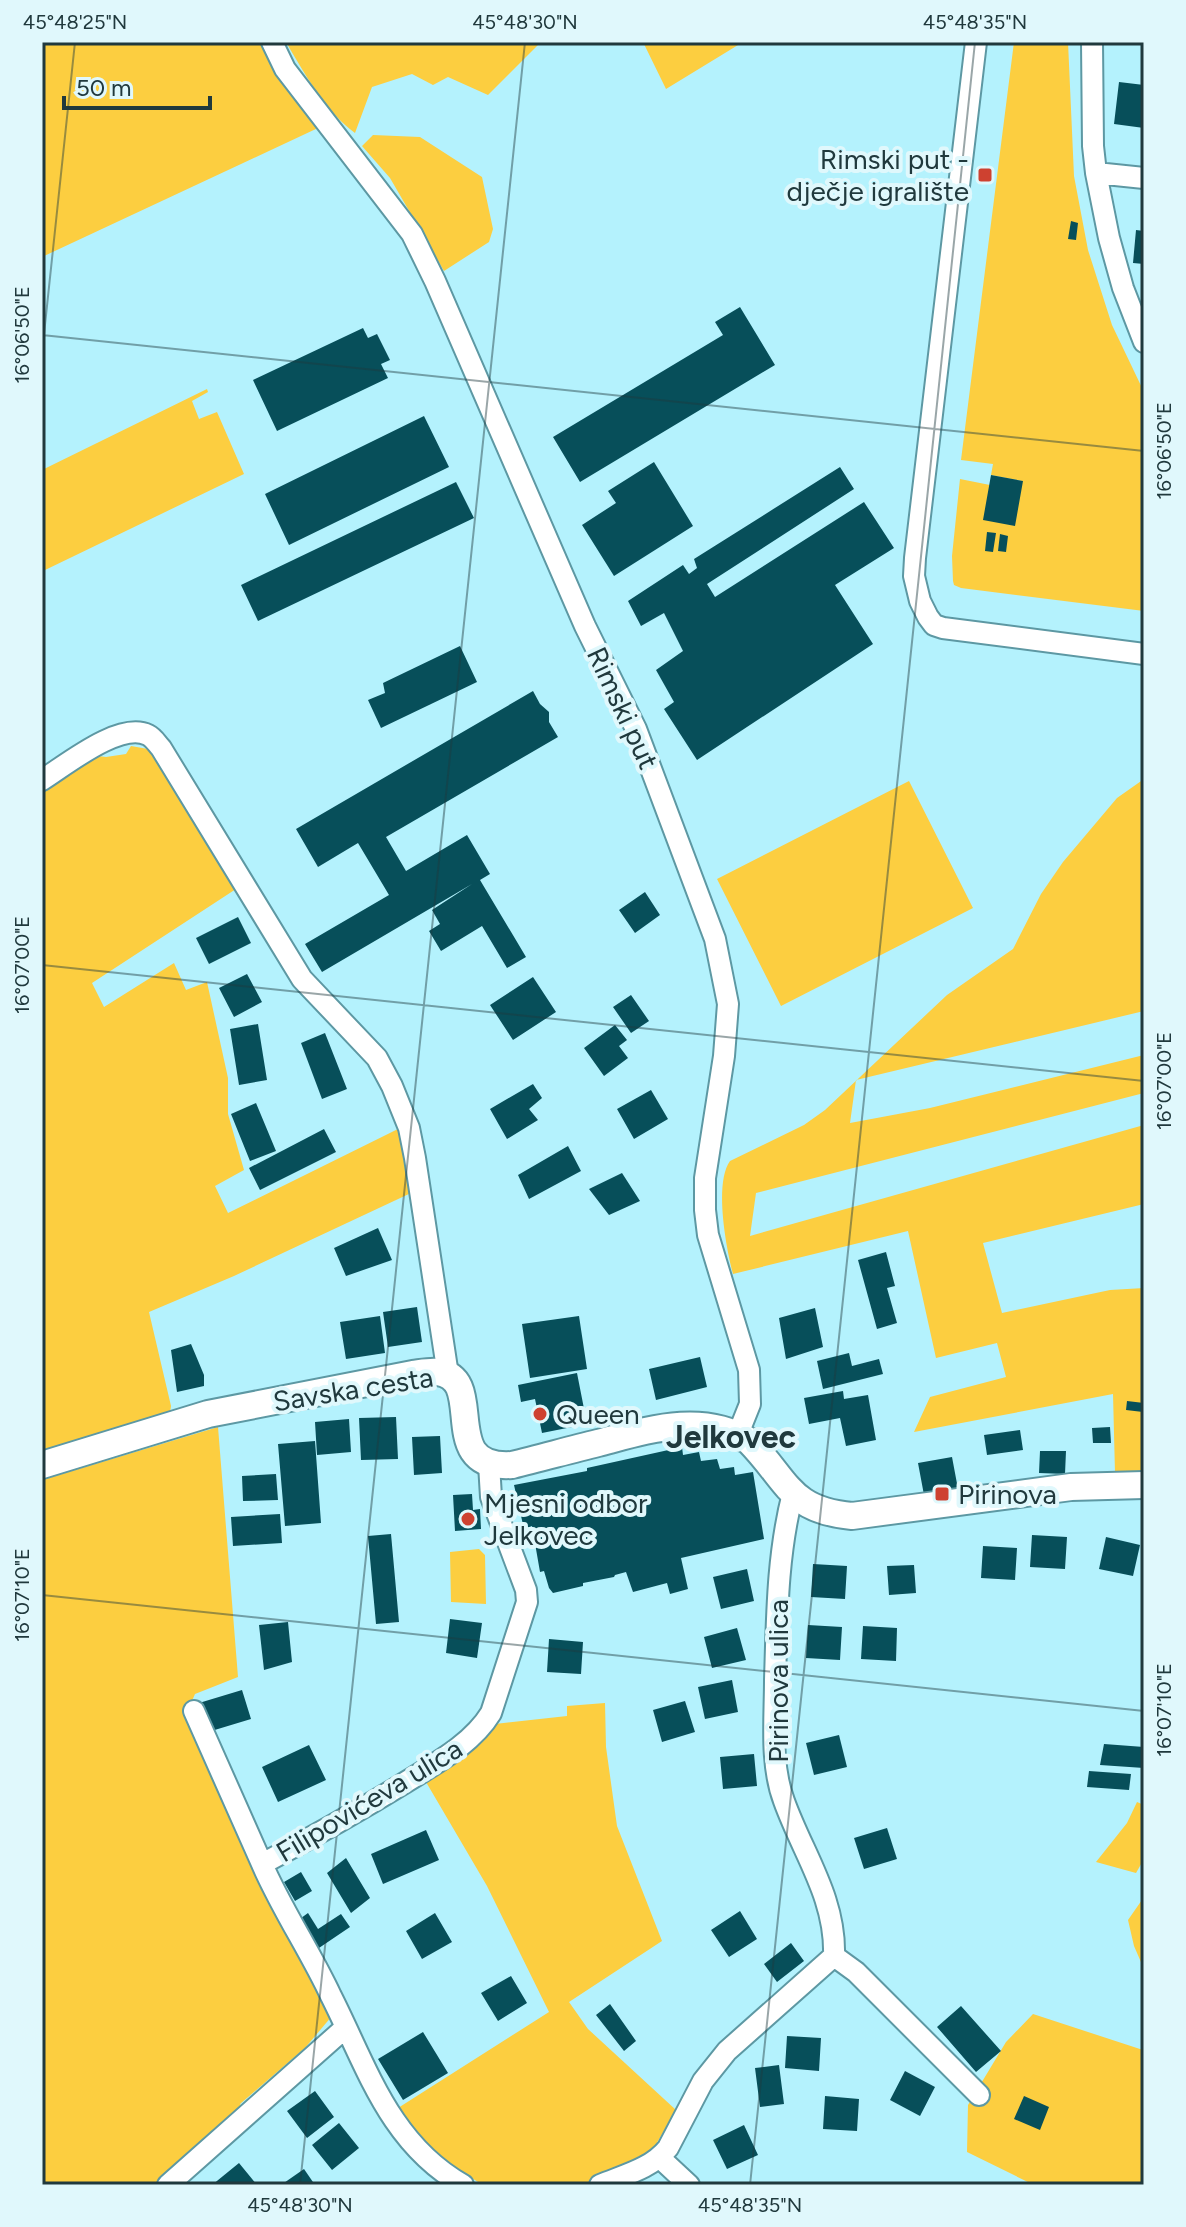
<svg xmlns="http://www.w3.org/2000/svg" width="1186" height="2227" font-family="Figtree,sans-serif">
<style>
.green{fill:#fcce40}
.building{fill:#074f5a}
.lines{fill:none;stroke-linecap:round;stroke-linejoin:round}
.minor-casing{stroke:#5d98a3;stroke-width:24}
.tertiary-casing{stroke:#5d98a3;stroke-width:30}
.minor{stroke:#fff;stroke-width:20}
.tertiary{stroke:#fff;stroke-width:26}
.ticks{fill:none;stroke:#20393d;stroke-width:2;stroke-opacity:0.45}
.poi-dot{fill:#ce4130;stroke:#e0f8fc;stroke-width:3}
.labels{text-anchor:middle;stroke-width:8;stroke-linejoin:round;paint-order:stroke}
.poi-label{font-size:28px;fill:#20393d;stroke:#e0f8fc;text-anchor:start}
.street-label{font-size:28px;fill:#20393d;stroke:#e0f8fc}
.quarter-label{font-size:32px;font-weight:bold;fill:#20393d;stroke:#e0f8fc}
.neatline{fill:none;stroke:#20393d;stroke-width:3}
.ticks-label{font-size:20px;text-anchor:middle;fill:#20393d}
</style>
<rect width="100%" height="100%" fill="#b4f2fd"/>
<path class="green" d="M42,42H260L300,106L318,128L42,257Z
M286,42H541L488,95L448,77L433,85L412,74L372,87L355,133C326,112 304,73 286,42Z
M643,42H743L666,89Z
M1014,42H1068L1074,176L1088,250L1112,325L1144,392V611L961,588L954,585L953,581L952,556L960,479L990,485L1022,481L991,475L993,464L961,460Z
M373,135L420,137L482,177L493,229L489,242L444,271L390,178L362,146Z
M207,389L208,392L192,401L199,419L217,412L244,474L43,571L42,470Z
M131,746L148,749L164,763L236,889L92,983L104,1007L174,963L186,990L207,982L228,1078V1114L244,1170L215,1186L228,1213L400,1128L411,1193L234,1276L149,1312L171,1406L170,1413L42,1450V790L98,756L106,757L126,754Z
M1144,779V1011L856,1080L850,1123L930,1108L1144,1055V1093L756,1193L750,1236L1144,1125V1204L983,1243L1002,1313L1110,1290L1144,1288V1473H1115L1113,1394L914,1432L930,1397L1006,1377L997,1343L936,1358L908,1231L733,1274C726,1248 714,1183 730,1161L804,1125L825,1110L947,995L1013,949L1041,894L1063,862L1117,798Z
M909,781L973,908L781,1006L717,879Z
M218,1427L238,1677L195,1694L188,1710L332,2016L305,2048L240,2104L243,2108L159,2185H42V1480Z
M479,1549L485,1555L486,1604L451,1602L450,1552Z
M605,1703L606,1747L617,1826L662,1941L569,2002L588,2029L676,2110L651,2153L602,2177L580,2185H483L429,2152L398,2108L549,2012L487,1886L426,1782L480,1740L495,1724L567,1716V1706Z
M1137,1802L1144,1805V1859L1136,1873L1096,1862L1127,1823Z
M1144,1897V1969L1134,1946L1128,1920Z
M1033,2014L1143,2050L1144,2035V2185H1034L967,2152L968,2105L1006,2042Z"/>
<path class="building" d="M1119,82L1144,85V128L1114,124Z
M1071,221L1078,223L1076,240L1068,239Z
M1136,230L1144,231V264L1133,263Z
M740,307L775,365L580,482L553,437L723,335L715,322Z
M363,328L368,338L377,334L390,360L381,364L388,378L277,431L253,380Z
M424,416L449,467L289,545L265,494Z
M654,462L693,526L614,576L582,525L616,503L608,491Z
M840,467L854,489L707,584L715,597L864,502L894,548L835,585L873,644L697,760L664,709L674,702L656,670L683,651L664,613L641,626L628,601L683,565L689,574L697,568L694,559Z
M991,475L1023,481L1015,526L983,520Z
M456,482L474,518L258,621L241,585Z
M987,532L996,533L993,552L985,551Z
M1000,534L1008,536L1006,552L998,551Z
M460,646L477,682L381,728L368,700L385,693L383,683Z
M533,691L540,704L549,712V722L558,737L386,837L406,871L467,835L490,874L480,880L526,957L507,968L482,926L441,951L429,931L440,924L432,910L472,884L322,972L305,944L389,895L358,843L318,867L296,829Z
M645,892L660,915L635,933L619,910Z
M238,917L251,943L209,964L196,938Z
M247,974L262,1002L234,1017L219,988Z
M533,977L556,1012L513,1040L490,1005Z
M631,995L649,1021L631,1033L613,1007Z
M258,1024L267,1080L239,1085L230,1029Z
M615,1025L627,1040L619,1046L628,1058L604,1076L584,1048Z
M325,1033L347,1089L322,1099L301,1043Z
M533,1084L542,1098L529,1109L538,1120L507,1139L490,1109Z
M651,1090L668,1119L634,1139L617,1109Z
M256,1103L276,1151L250,1161L231,1114Z
M324,1129L336,1152L260,1190L249,1168Z
M568,1146L581,1171L529,1199L518,1175Z
M622,1173L640,1201L609,1215L589,1189Z
M378,1228L392,1260L346,1276L334,1248Z
M886,1252L895,1286L887,1288L897,1323L877,1329L858,1260Z
M417,1307L422,1342L388,1347L383,1312Z
M815,1308L823,1347L786,1359L779,1318Z
M380,1316L385,1353L346,1359L340,1322Z
M579,1316L587,1369L530,1378L522,1324Z
M191,1344L204,1375V1386L177,1392L171,1350Z
M849,1353L852,1366L879,1359L883,1374L823,1389L817,1361Z
M700,1357L707,1387L656,1400L649,1369Z
M577,1373L587,1424L542,1433L535,1399L521,1402L518,1385Z
M843,1391L844,1399L868,1395L876,1440L846,1446L840,1418L809,1424L804,1398Z
M1127,1401L1144,1403L1143,1412L1126,1410Z
M396,1417L398,1459L361,1460L359,1418Z
M349,1419L351,1452L317,1455L315,1422Z
M1110,1427L1111,1443H1093L1092,1428Z
M1020,1430L1023,1450L987,1455L984,1435Z
M440,1436L442,1473L414,1475L412,1437Z
M315,1441L321,1523L285,1526L278,1444Z
M682,1447L683,1455L699,1452L701,1461L717,1459L720,1469L734,1467L735,1475L753,1472L764,1539L681,1558L688,1589L670,1594L667,1583L633,1592L626,1572L615,1575L614,1577L583,1583V1586L553,1593L549,1588L544,1571L540,1572L532,1526L524,1529L514,1485L587,1471V1468Z
M1040,1451H1066L1065,1474L1039,1473Z
M952,1457L958,1489L924,1495L918,1463Z
M276,1474L278,1500L243,1501L242,1476Z
M472,1494L473,1510L480,1509L481,1529L455,1531L453,1495Z
M280,1514L282,1543L233,1546L231,1517Z
M391,1534L399,1622L376,1624L368,1536Z
M1032,1535L1067,1537L1065,1569L1030,1567Z
M1106,1537L1140,1545L1133,1576L1099,1569Z
M983,1546L1017,1548L1015,1580L981,1578Z
M813,1564L847,1566L845,1599L811,1597Z
M914,1565L916,1593L889,1595L887,1566Z
M747,1569L754,1601L721,1609L713,1577Z
M450,1619L482,1623L477,1658L446,1653Z
M288,1622L292,1662L264,1670L259,1625Z
M808,1625L842,1627L840,1660L806,1658Z
M863,1626L897,1628L896,1661L861,1659Z
M737,1628L746,1660L712,1668L704,1637Z
M549,1639L583,1642L581,1674L547,1672Z
M732,1680L738,1712L705,1719L698,1687Z
M242,1690L251,1719L208,1732L199,1703Z
M685,1701L695,1732L662,1742L653,1710Z
M839,1735L847,1767L814,1775L806,1743Z
M1104,1744L1144,1747V1768L1100,1765Z
M309,1745L326,1780L278,1802L262,1767Z
M754,1754L757,1786L723,1789L720,1757Z
M1089,1771L1131,1774L1129,1790L1087,1787Z
M887,1828L897,1859L864,1869L854,1838Z
M426,1830L439,1860L383,1884L371,1854Z
M346,1858L370,1898L351,1913L327,1873Z
M301,1872L312,1891L295,1901L284,1882Z
M740,1911L757,1939L729,1957L711,1930Z
M308,1913L318,1929L341,1914L350,1927L316,1950L297,1921Z
M435,1913L452,1942L422,1959L406,1931Z
M791,1943L804,1961L777,1982L764,1964Z
M511,1976L527,2003L498,2021L481,1993Z
M610,2004L636,2041L624,2051L596,2015Z
M961,2006L1001,2051L976,2072L937,2027Z
M423,2032L448,2073L403,2100L378,2059Z
M787,2036L821,2038L819,2071L785,2068Z
M779,2065L784,2104L760,2107L755,2068Z
M905,2071L935,2087L920,2116L890,2100Z
M315,2091L334,2117L307,2138L287,2111Z
M825,2096L859,2099L857,2131L823,2129Z
M1024,2096L1049,2107L1040,2130L1014,2119Z
M339,2123L359,2148L332,2170L312,2145Z
M744,2125L758,2155L727,2169L713,2140Z
M239,2163L257,2185H212Z
M304,2169L315,2185H281Z"/>
<g class="lines">
<defs>
<path id="minor" d="M272,42L285,69L412,234L435,281L585,626L636,729L715,939L728,1004L724,1056L705,1178V1210L708,1235L749,1370L750,1404L738,1434
M976,42L915,558L914,576L920,601L928,617L934,625L943,628L1144,654
M1092,42L1093,146L1096,173L1109,238L1123,288L1144,342
M1096,173L1144,178
M42,780C66,765 120,721 148,735C154,738 157,744 161,748L302,979L377,1058L392,1086L409,1128L415,1158L448,1375
M194,1711L262,1864
M834,1956L856,1972L979,2095
M660,2158L689,2185
M168,2185L345,2028
M463,2185C389,2143 367,2067 331,1996C310,1951 282,1910 262,1864C311,1838 359,1811 406,1782C436,1763 472,1744 491,1713L527,1602L526,1590L491,1497L489,1464
M600,2185C624,2175 651,2169 668,2148L703,2081L727,2051L834,1956C836,1898 803,1854 784,1801C770,1764 775,1719 775,1680C777,1617 777,1555 793,1493"/>
<path id="tertiary" d="M42,1465L208,1414L413,1374C421,1373 430,1371 438,1372C489,1379 435,1470 512,1465C541,1458 569,1450 598,1443C648,1430 701,1412 749,1441C789,1482 789,1510 852,1516L1071,1487L1144,1485"/>
</defs>
<use href="#minor" class="minor-casing"/>
<use href="#tertiary" class="tertiary-casing"/>
<use href="#minor" class="minor"/>
<use href="#tertiary" class="tertiary"/>
</g>
<path class="ticks" d="M42,335L1144,451M42,353L75,42M42,965L1144,1081M42,1595L1144,1711M300,2185L525,42M750,2185L975,42"/>
<g class="poi-dot">
<rect x="977" y="167" width="16" height="16" rx="4"/>
<circle cx="540" cy="1414" r="8"/>
<rect x="934" y="1486" width="16" height="16" rx="4"/>
<circle cx="468" cy="1519" r="8"/>
</g>
<g class="labels">
<g class="poi-label">
<text x="969" y="169" text-anchor="end">Rimski put -<tspan x="969" dy="32">dječje igralište</tspan></text>
<text x="556" y="1424">Queen</text>
<text x="958" y="1504">Pirinova</text>
<text x="484" y="1513">Mjesni odbor<tspan x="484" dy="32">Jelkovec</tspan></text>
</g>
<g class="street-label">
<text transform="translate(623 708) rotate(65)" y="10">Rimski put</text>
<text transform="translate(353 1389) rotate(-9)" y="10">Savska cesta</text>
<text transform="translate(778 1681) rotate(-90)" y="10">Pirinova ulica</text>
<text transform="translate(369 1800) rotate(-31)" y="10">Filipovićeva ulica</text>
</g>
<g class="quarter-label">
<text x="731" y="1448">Jelkovec</text>
</g>
</g>
<rect width="1186" height="2227" fill="none" stroke="#e0f8fc" stroke-width="88"/>
<path d="M64 96v12h146v-12" fill="none" stroke="#20393d" stroke-width="4"/>
<text x="76" y="96" font-size="24" fill="#20393d" stroke="#e0f8fc" stroke-width="6" paint-order="stroke">50 m</text>
<rect x="44" y="44" width="1098" height="2139" class="neatline"/>
<g class="ticks-label">
<text x="75" y="29">45°48'25"N</text>
<text x="525" y="29">45°48'30"N</text>
<text x="975" y="29">45°48'35"N</text>
<text transform="translate(22 335) rotate(-90)" y="7">16°06'50"E</text>
<text transform="translate(1164 451) rotate(-90)" y="7">16°06'50"E</text>
<text transform="translate(22 965) rotate(-90)" y="7">16°07'00"E</text>
<text transform="translate(1164 1081) rotate(-90)" y="7">16°07'00"E</text>
<text transform="translate(22 1595) rotate(-90)" y="7">16°07'10"E</text>
<text transform="translate(1164 1710) rotate(-90)" y="7">16°07'10"E</text>
<text x="300" y="2212">45°48'30"N</text>
<text x="750" y="2212">45°48'35"N</text>
</g>
</svg>
